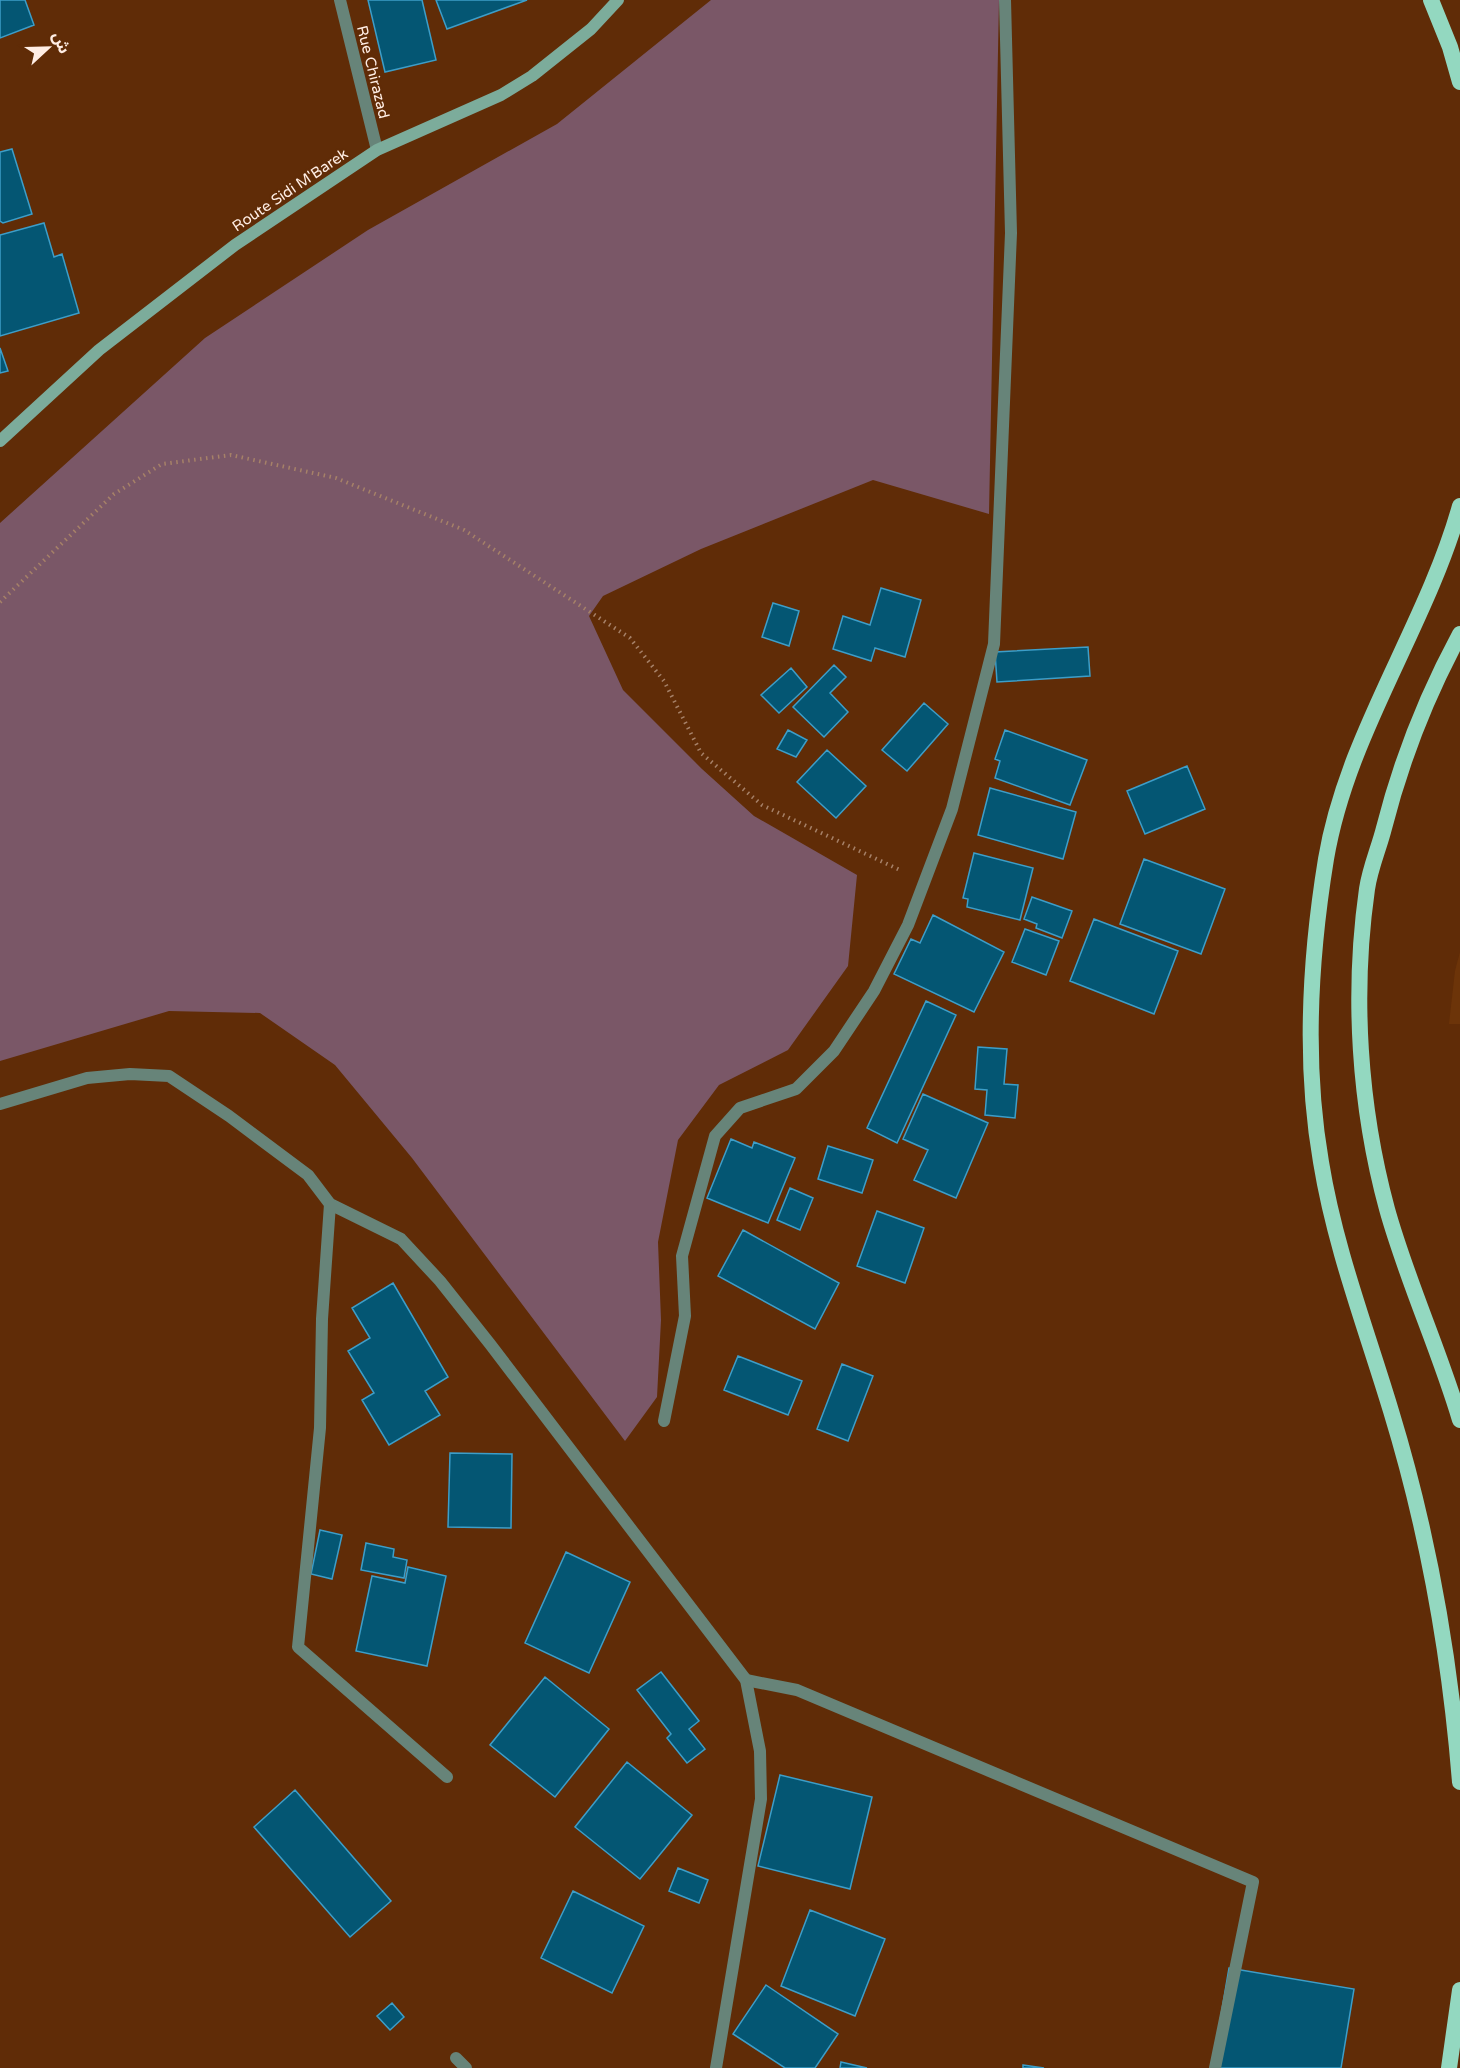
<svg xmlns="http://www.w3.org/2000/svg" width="1460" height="2068" font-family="'Varela Round','Noto Sans Arabic',sans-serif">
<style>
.built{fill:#6c3409}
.green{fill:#7a5767}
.building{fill:#045673;stroke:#3c9ec9;stroke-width:1.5}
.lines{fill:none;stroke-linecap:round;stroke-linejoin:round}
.path{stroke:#a68168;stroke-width:4;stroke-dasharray:1.5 4.5;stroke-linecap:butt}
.service{stroke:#678479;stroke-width:12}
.minor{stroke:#678479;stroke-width:12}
.secondary{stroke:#7cac9b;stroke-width:12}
.trunk{stroke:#93d8c0;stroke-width:16}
.labels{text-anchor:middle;stroke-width:4.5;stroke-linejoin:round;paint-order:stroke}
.street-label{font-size:15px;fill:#ffeee5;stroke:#602c07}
</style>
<rect width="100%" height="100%" fill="#602c07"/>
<path class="built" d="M1460,952V1024H1449L1455,971Z"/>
<path class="green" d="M711,0H999L989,514L873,480L701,549L603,596L589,616L623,690L702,769L754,816L857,875L848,966L788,1050L719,1085L678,1140L658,1242L661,1320L657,1397L625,1441L412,1158L335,1065L260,1013L169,1011L0,1061V523L205,338L368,230L557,124Z"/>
<path class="building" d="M0,0H25L34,25L0,38Z
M368,0H422L436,60L385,72Z
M436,0H527L447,29Z
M12,149L32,214L3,223L0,221V152Z
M44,223L54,257L62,254L79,313L0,336V235Z
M0,348L8,371L0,373Z
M881,588L921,600L905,657L875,648L871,661L833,649L843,616L870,625Z
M773,603L799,611L789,646L762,637Z
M1088,647L1090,676L997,682L995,652Z
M834,665L846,677L830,693L848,712L824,737L793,707Z
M791,668L807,687L779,713L761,695Z
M924,703L948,724L907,771L882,750Z
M788,730L807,740L796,757L777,749Z
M1005,730L1087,760L1070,805L995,778L1000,761L995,759Z
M827,750L866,786L836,818L797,782Z
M1187,766L1205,809L1145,834L1127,791Z
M990,788L1076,812L1063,859L978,835Z
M974,853L1033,868L1020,920L967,907L968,899L963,898Z
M1144,859L1225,889L1201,954L1120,924Z
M1032,897L1072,911L1062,938L1036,928L1037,924L1024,919Z
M933,915L1004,952L974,1012L894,974L911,939L920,943Z
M1094,919L1178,951L1154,1014L1070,981Z
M1025,929L1059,941L1046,975L1012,962Z
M926,1001L956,1015L897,1143L867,1128Z
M978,1047L1007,1049L1004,1084L1018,1085L1015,1118L985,1115L987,1090L975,1089Z
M923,1094L988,1123L956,1198L914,1180L928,1150L903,1139Z
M731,1139L752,1148L754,1142L795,1158L768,1223L707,1198Z
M828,1146L873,1160L862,1193L818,1179Z
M790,1188L813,1198L800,1230L777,1220Z
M877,1211L924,1228L905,1283L857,1266Z
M743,1230L839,1283L815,1329L718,1276Z
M393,1283L448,1377L425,1391L440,1415L389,1445L362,1400L374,1393L348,1351L370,1338L352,1308Z
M738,1356L802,1381L788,1415L724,1390Z
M842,1364L873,1376L848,1441L817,1429Z
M450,1453L512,1454L511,1528L448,1527Z
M320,1530L342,1535L332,1579L311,1574Z
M366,1543L394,1549L393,1557L407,1560L404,1578L361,1570Z
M566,1552L630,1582L589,1673L525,1643Z
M408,1567L446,1576L427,1666L356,1651L372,1576L405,1583Z
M661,1672L699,1721L689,1729L705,1749L687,1763L667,1738L671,1734L637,1690Z
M545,1677L609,1729L555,1797L490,1745Z
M627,1762L692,1815L640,1879L575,1827Z
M780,1775L872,1797L850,1889L758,1866Z
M295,1790L391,1901L350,1937L254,1827Z
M678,1868L708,1880L699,1903L669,1891Z
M573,1891L644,1926L612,1993L541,1958Z
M810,1910L885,1939L855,2016L781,1986Z
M1229,1968L1354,1989L1341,2068H1212Z
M766,1985L838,2034L815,2068H785L733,2034Z
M392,2003L404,2017L390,2030L377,2016Z
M841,2062L867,2068H840Z
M1023,2065L1044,2068H1023Z"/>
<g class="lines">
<path class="path" d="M0,602L114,494L162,464L231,455L336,478L464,530L630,638L664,681L701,753L762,805L902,871"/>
<path class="service" d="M746,1680L797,1690L1253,1882L1215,2068
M456,2058L466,2068"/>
<path class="minor" d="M340,0L377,150
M0,1104L87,1078L130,1074L169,1076L229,1116L308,1175L330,1204L401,1239L440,1281L490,1344L746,1680L760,1751L761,1799L716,2068
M330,1204L322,1319L320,1428L298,1647L447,1777
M664,1421L685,1316L682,1256L715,1136L740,1108L796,1089L834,1051L874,991L908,925L952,809L994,644L1011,233L1005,0"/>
<path class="secondary" d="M0,441L99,350L235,245L377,150L501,95L532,76L591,29L618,0"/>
<path class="trunk" d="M1431,0L1450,47L1460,82
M1460,506C1426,627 1347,734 1326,859C1310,957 1304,1064 1321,1162C1335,1248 1366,1328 1391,1411C1428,1532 1450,1656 1460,1782
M1460,634C1426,697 1402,757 1384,828C1379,848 1370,868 1367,889C1352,994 1359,1106 1387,1209C1407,1281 1439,1349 1460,1420
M1449,2068L1460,1990"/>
</g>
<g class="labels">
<g class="street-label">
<text transform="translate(373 72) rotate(76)" y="5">Rue Chirazad</text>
<text transform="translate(290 190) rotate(-34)" y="5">Route Sidi M'Barek</text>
</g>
</g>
<g transform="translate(48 48) rotate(68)" stroke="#602c07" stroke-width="4.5" paint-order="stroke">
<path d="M0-4.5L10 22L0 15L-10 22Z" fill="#ffeee5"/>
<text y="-9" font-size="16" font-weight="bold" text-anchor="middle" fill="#ffeee5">ش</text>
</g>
</svg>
